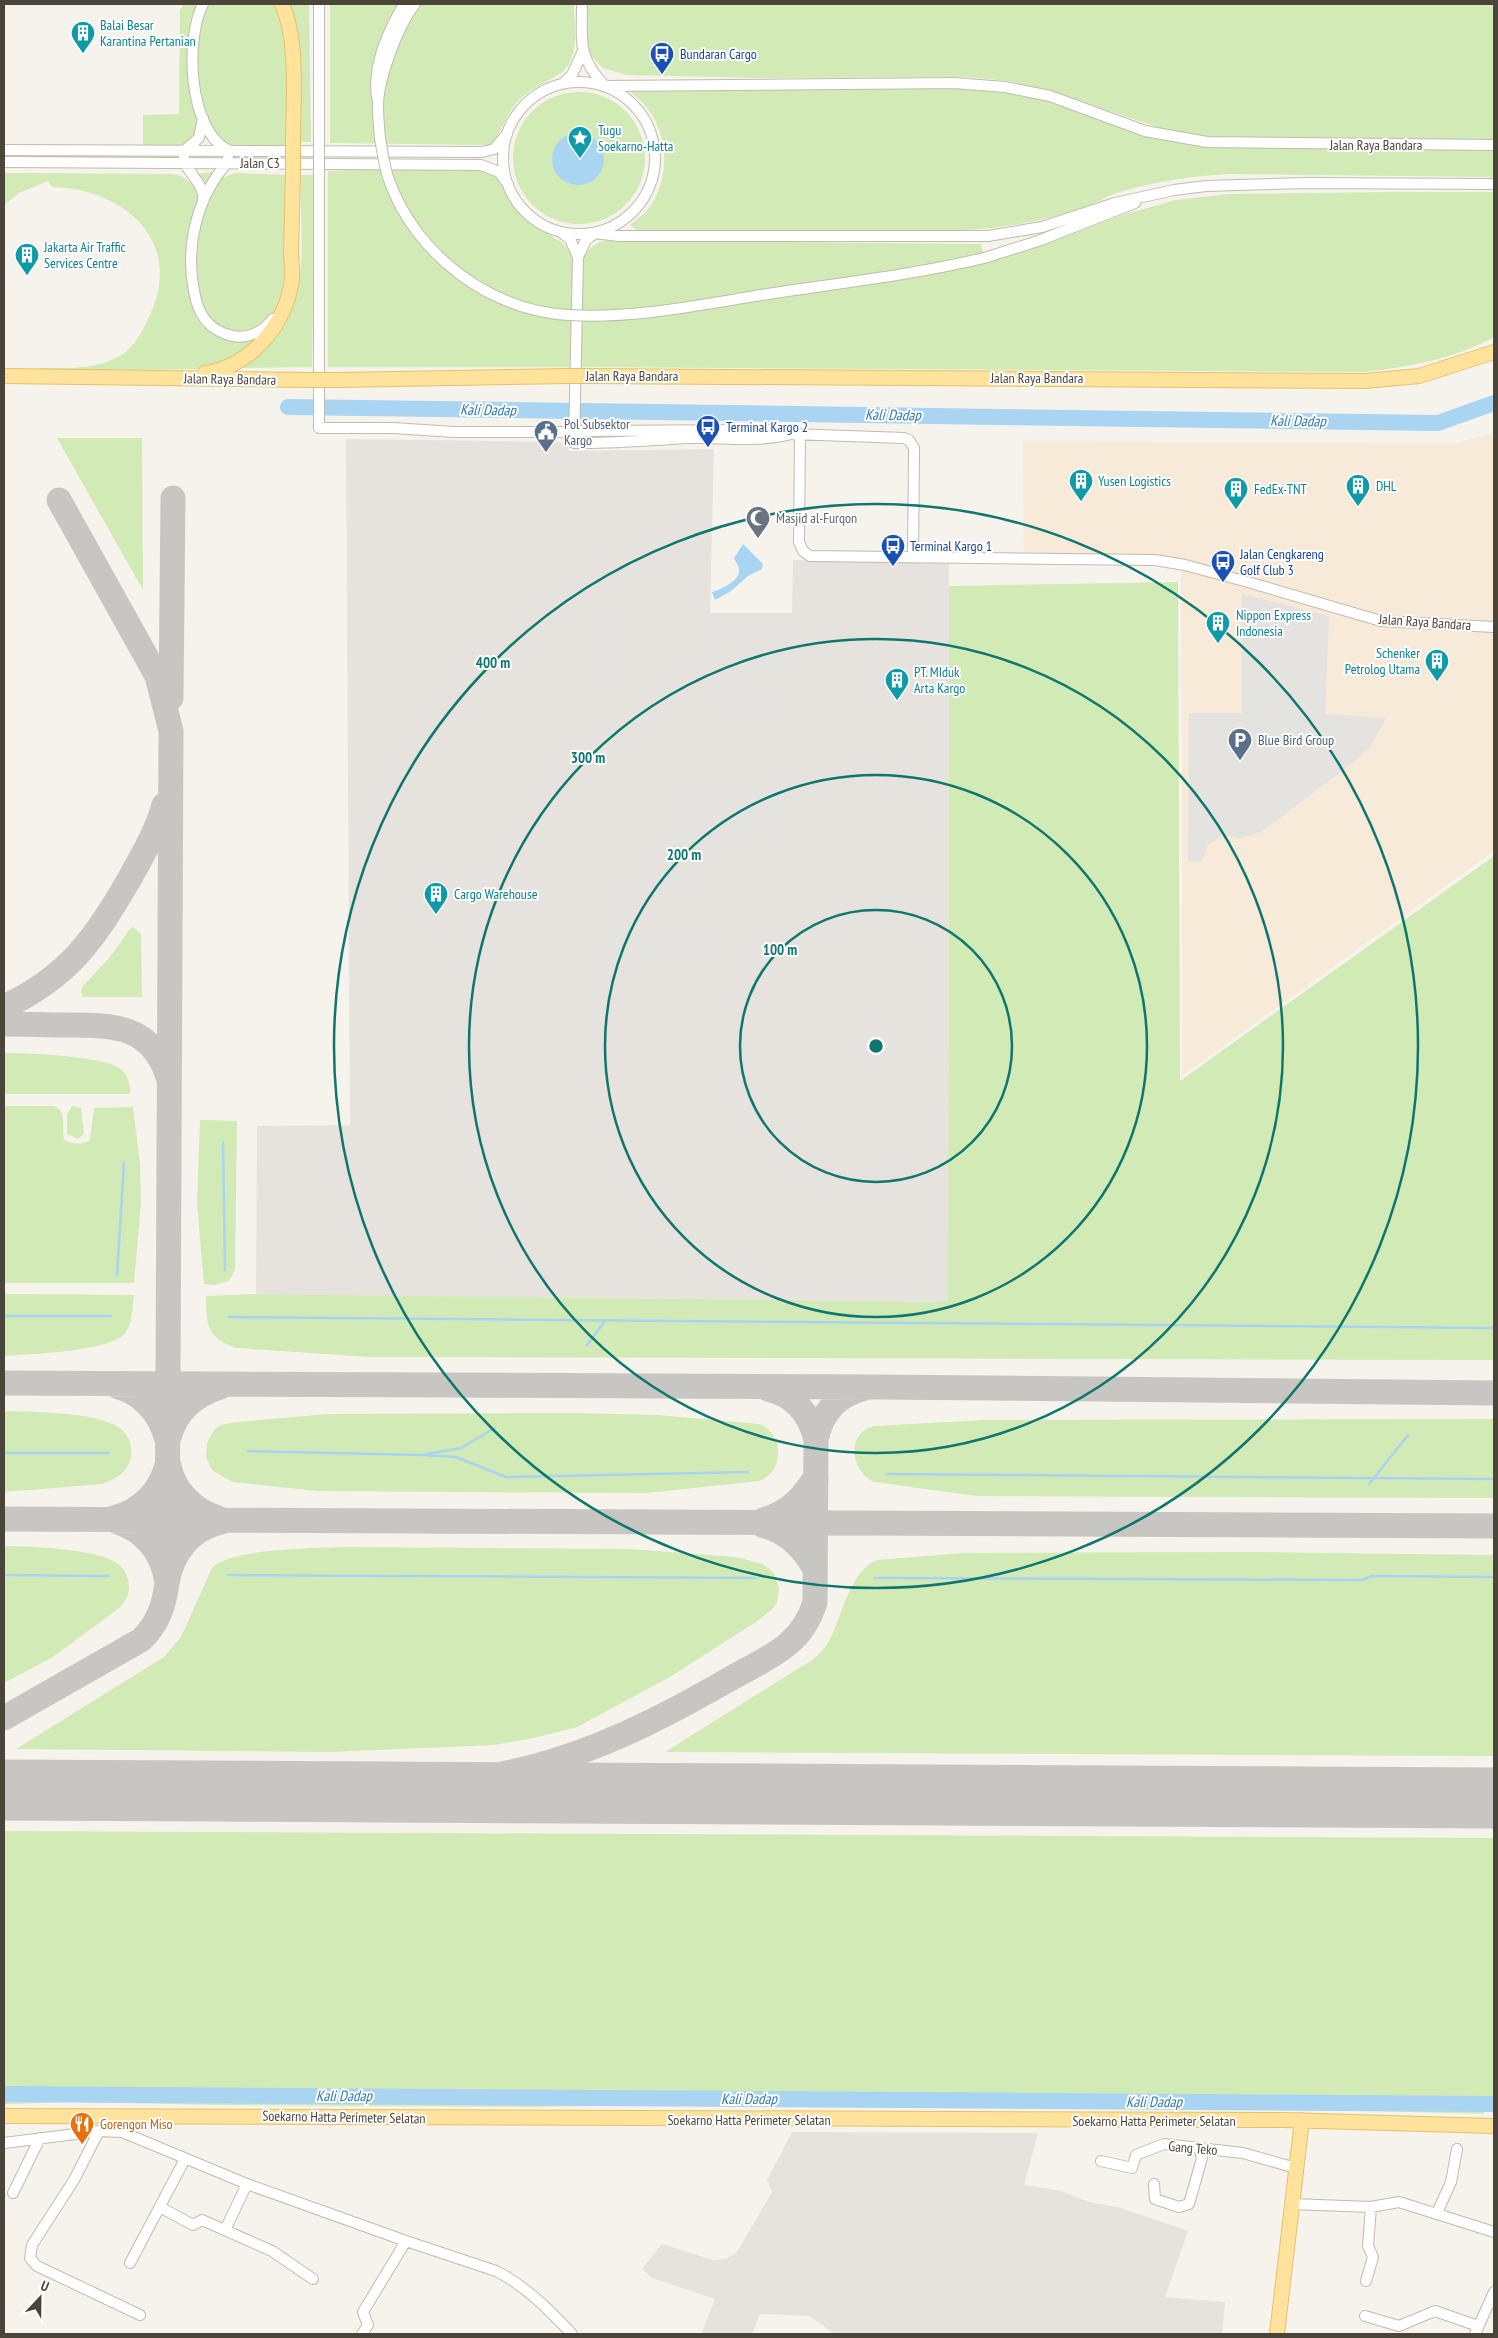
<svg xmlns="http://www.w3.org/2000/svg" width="1498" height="2338" font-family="'PT Sans Narrow',sans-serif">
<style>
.commercial{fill:#f7ead8}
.industrial{fill:#e6e2dd}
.green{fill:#d2eab5}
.parking{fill:#e5e3e0}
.water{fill:#a9d4f2}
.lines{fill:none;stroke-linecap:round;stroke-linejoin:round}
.stream{stroke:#a9d4f2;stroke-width:2.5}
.river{stroke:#a9d4f2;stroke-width:16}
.taxiway{stroke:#c8c6c3;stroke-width:25}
.runway{stroke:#c8c6c3;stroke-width:61}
.minor-casing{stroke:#c2bbae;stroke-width:12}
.major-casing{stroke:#e6c16a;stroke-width:16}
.minor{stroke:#fff;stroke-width:10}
.major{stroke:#ffe39c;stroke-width:14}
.minor-bridge-casing{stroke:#c2bbae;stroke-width:12;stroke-linecap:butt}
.major-bridge-casing{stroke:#e6c16a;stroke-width:16;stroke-linecap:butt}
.minor-bridge{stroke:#fff;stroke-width:10}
.major-bridge{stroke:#ffe39c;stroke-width:14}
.ring{fill:none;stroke:#0f766e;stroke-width:2.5}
.labels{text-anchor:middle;stroke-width:4;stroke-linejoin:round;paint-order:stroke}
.culture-label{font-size:14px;fill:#0d838f;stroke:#fff;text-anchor:start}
.transit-label{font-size:14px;fill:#164399;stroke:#fff;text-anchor:start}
.street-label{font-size:14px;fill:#4b4439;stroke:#fff}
.service-label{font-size:14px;fill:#4e5e75;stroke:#fff;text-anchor:start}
.worship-label{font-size:14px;fill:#5b616d;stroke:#fff;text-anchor:start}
.food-label{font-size:14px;fill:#c56008;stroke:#fff;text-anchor:start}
.water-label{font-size:15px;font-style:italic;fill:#2e7ab2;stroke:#fff}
.centre{fill:#0f766e;stroke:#fff;stroke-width:2.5}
.ring-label{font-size:15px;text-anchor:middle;font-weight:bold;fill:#0f766e;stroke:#fff;stroke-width:4;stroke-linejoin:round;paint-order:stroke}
</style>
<rect width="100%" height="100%" fill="#f6f3ec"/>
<path class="commercial" d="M1494,433V851L1183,1075L1181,570L1142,564L1024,565L1023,441L1456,443Z"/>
<path class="industrial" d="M346,439L562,442L568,447L569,451L714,449L710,613H792L793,560L949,564L948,1302L256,1294L257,1126L350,1125Z
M792,2132L1038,2133L1024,2185L1061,2191L1089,2202L1121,2208L1188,2231L1165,2297L1225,2302L1222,2334H835L809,2316L760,2314L752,2334H701L715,2299L652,2278L642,2269L662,2244L712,2260L726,2259L737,2252L772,2192L767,2180Z"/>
<path class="green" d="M184,4H199C192,20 188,39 188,57C187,64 188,72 189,80C192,101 211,140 177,147C167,149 153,146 143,146V115L179,114L180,10Z
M210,4H273C292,37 287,106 288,146C269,146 241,152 223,142C193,124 190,30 210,4Z
M288,4H309L311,142H296Z
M330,4H574C574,26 581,62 558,75C543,84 528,90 516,103C505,116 502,135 489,145L330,143Z
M584,4H1494V140L1215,137L1169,131L1053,92L1009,81L967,77L758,78L627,75L603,68L588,53L584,45Z
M633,87H964L1003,91L1039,98L1073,108L1160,139L1228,147L1494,149V177L1229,174C1193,176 1158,181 1123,191C1110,194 1098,203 1084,207C1045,221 1006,228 964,230H637L630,225C639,218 649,210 654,200C674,164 664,115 630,92Z
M513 158a66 66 0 1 1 132 0a66 66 0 1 1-132 0Z
M380,169L486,170L497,176L508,199L523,218L561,242L570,252L574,267L572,367H328V171Z
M212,172L214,174L206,191L197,174Z
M4,173L173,174C185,176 195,184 197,196C200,209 190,227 188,240C182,270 187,318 215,335C234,346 250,341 268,331L255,345L208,369L39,371L40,368C67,368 93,370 118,357C132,350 142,333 148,319C186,244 127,189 52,187L48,181L19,193L4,205Z
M236,173L291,175C289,205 290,303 269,321C262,327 249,330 241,334L216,326L201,305L195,266L202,215L219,179Z
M300,175H315L312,367L237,368C316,322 301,254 300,175Z
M1394,192H1494V337C1455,359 1408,367 1364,372L581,367L582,262C586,249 595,243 607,240L981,244L986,263L1038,247L1122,215L1176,200L1229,194Z
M57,438H142L143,590Z
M1178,582L1180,1081L1494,856V1360L370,1357L237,1348C207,1339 206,1324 206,1296L256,1294L948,1302L949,586Z
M133,927L141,934L142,997H83L81,992L83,986L110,957L130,929Z
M4,1053C27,1053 102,1056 119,1068C128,1074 129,1082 131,1092L128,1094H4Z
M4,1106H54C68,1112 61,1126 64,1139C71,1145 83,1145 90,1140L94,1108L133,1107L140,1164L141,1203L134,1283H4Z
M72,1106L81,1108L84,1134L78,1139L67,1134V1115Z
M200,1120L237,1121L235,1270L229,1281L214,1285L204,1284L197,1203Z
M4,1294L134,1295C132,1307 133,1322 126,1332C112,1352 29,1354 4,1356Z
M4,1411C31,1412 96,1412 118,1427C128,1433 133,1445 131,1457C128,1473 115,1479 102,1484L4,1492Z
M574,1413L657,1415L759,1424C784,1433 785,1472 759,1481L647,1493L317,1491L232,1482L212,1470L206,1457L207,1443L214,1430L220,1425L237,1422L329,1414Z
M1494,1419V1498L977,1496L874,1482C850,1471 846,1434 873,1426L986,1420Z
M4,1546C29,1546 100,1549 118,1564C123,1568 127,1574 128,1580C131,1592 127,1600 119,1608L53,1657L4,1683Z
M348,1547L630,1549L736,1557L763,1564L774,1573L779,1588L777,1603L771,1610L756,1622L668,1678L577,1727L538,1737L494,1745L331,1752L16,1749L164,1657L181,1637L212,1568C229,1548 320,1548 348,1547Z
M1252,1552L1494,1555V1756L665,1752L812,1660C819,1654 826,1648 830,1639C843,1614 849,1572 877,1560L963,1553Z
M4,1831L1494,1838V2108H1487L1483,2114L1298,2109L732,2107L642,2105L534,2107L216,2105L75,2102L4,2104Z"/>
<path class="parking" d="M1242,594L1329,616L1325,714L1386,718L1371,746L1351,764L1268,827L1260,833L1240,838L1223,835L1208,845L1201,862L1188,861L1189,713H1242Z
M591,608H620L619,686L590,685Z
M704,617H791V637H722L721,679L710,692L702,693Z
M737,652H762L789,666L788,676L737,675Z
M726,685H788V709H716V696Z
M670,783H760V846L670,845Z
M769,784H788L787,847L769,846Z
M640,870L708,871V892L640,891Z
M600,877H624V936H721V956L613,957V950H607L600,937Z"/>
<path class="water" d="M552 159a26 26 0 1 1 52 0a26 26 0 1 1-52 0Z
M743,544L763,564L762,569L748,576L731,591L715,600L712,592C721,589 741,581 739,569C739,566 735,561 734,558Z"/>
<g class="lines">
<path class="stream" d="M223,1142L225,1270
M117,1275L124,1163
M4,1316H111
M229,1317L1494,1328
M587,1345L605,1321
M248,1451L422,1455L461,1448L495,1428
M4,1453H108
M422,1455L456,1457L506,1477L748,1472
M886,1474L1494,1479
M1369,1484L1408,1435
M4,1575L109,1576
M228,1575L755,1578
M875,1578L1362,1580L1372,1576L1494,1577"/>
<path class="river" d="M288,407L1438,423L1494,403
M4,2094L1494,2104"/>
<path class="taxiway" d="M171,698L173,498
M4,1007C69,977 95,938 130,878C143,854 157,831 164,805
M4,1024C26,1024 47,1025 69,1025C115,1025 152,1026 168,1077
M4,1383L879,1387L1494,1393
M116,1386C141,1392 160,1413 166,1437
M768,1389C794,1395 810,1414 816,1440
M169,1437C177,1410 194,1396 220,1387
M169,1466C174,1491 194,1511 218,1518
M114,1518C139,1512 159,1493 166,1468
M4,1519L1494,1526
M763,1520C788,1513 803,1498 816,1476V1480
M115,1521C145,1530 163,1553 167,1583C172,1553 190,1529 221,1522
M762,1525C787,1531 803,1547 815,1569
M4,1718L141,1640C158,1624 164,1606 167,1583L171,731L157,676L59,500
M392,1792C448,1783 505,1777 560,1759C619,1740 674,1711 728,1680C766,1658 802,1647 815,1602L816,1440C821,1414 836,1396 862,1389"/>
<path class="runway" d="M4,1790L1494,1798"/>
<defs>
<path id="minor" d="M203,4C185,39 188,130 228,150
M582,4C582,43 577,56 605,86
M503 158a76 76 0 1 1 152 0a76 76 0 1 1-152 0Z
M563,83L572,75L582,53
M605,86L954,83L1005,87L1050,96L1145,131L1207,142L1494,145
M377,97C372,65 388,31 404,4
M380,139C379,128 378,116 378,104C379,77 398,25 415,4
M319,141V4
M4,150L482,152L494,149L507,134
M184,151L199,138L203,118
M184,158V163L199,184L203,193V201
M228,158V162C197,196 185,246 194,291C198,314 208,331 233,336C249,339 263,331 273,319
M4,162L481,165L499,172L508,184
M319,174V428H393L454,432H574
M562,233L570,239L578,257
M984,258L1038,241L1135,203
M574,431L776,430L791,434L904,438L909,440L914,448L913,558
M791,434C759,443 723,437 689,438C650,440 613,444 574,443L578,257L586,240L595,233L619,236H988L1042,227L1115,203L1174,190L1206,186L1307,183L1494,184
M800,434L799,542L803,551L810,556L1155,560L1185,565L1248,582L1381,621L1494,627
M99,2131L74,2180L32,2245L30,2258L37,2266L140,2315
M4,2143L99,2131L122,2132L247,2184L406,2241L496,2271C526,2286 549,2310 572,2334
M1101,2161L1132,2168L1136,2155L1164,2144L1243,2153L1296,2168
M1154,2184L1155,2199L1179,2207L1189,2204L1202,2158L1199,2148
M13,2193L40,2138
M1292,2204L1371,2207L1399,2202L1494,2232
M160,2207L193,2225L202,2220L272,2251L313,2279
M1437,2213L1451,2182L1457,2149
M225,2230L247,2184
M130,2263L185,2159
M1366,2281L1373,2257L1368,2246L1371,2207
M1365,2316L1399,2326L1435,2311L1478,2326
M362,2334L368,2325L363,2312L406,2241
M1475,2334L1494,2292"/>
<path id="major" d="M282,4C299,43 293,101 293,144
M205,373C251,366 286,325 292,279C293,270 291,259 291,249C292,224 292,198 293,173
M4,376L309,380
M587,376L1365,381L1419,376L1494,352
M337,380L569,376
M4,2116L1283,2120L1494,2126
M1277,2334L1302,2120"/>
</defs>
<use href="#minor" class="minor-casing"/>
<use href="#major" class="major-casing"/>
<use href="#minor" class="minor"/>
<use href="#major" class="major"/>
<defs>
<path id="minor-bridge" d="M380,139C383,153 384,167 389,180C415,254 490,311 569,315C636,319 703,304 768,294C840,283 913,275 984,258
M319,174V141"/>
<path id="major-bridge" d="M293,173V144
M569,376H587
M309,380H337"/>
</defs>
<use href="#minor-bridge" class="minor-bridge-casing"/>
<use href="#major-bridge" class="major-bridge-casing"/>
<use href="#minor-bridge" class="minor-bridge"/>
<use href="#major-bridge" class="major-bridge"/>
</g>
<g class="ring">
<circle cx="876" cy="1046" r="136"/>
<circle cx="876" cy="1046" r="271"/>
<circle cx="876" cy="1046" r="407"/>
<circle cx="876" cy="1046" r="542"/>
</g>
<defs>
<symbol id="building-pin" viewBox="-11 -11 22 30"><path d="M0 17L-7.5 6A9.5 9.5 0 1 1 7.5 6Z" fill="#0f9aa8" stroke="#fff"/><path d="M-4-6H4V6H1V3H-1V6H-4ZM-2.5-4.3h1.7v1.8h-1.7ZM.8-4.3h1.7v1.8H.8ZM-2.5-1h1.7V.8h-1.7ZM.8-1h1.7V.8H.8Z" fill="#fff"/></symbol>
<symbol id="bus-pin" viewBox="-11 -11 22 30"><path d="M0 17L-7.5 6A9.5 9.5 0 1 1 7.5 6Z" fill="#1a4fb4" stroke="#fff"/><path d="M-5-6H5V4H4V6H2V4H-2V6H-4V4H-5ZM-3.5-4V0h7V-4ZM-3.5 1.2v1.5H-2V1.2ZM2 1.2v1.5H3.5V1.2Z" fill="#fff"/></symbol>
<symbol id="sight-pin" viewBox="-11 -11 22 30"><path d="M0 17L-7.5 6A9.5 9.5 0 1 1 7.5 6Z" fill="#0f9aa8" stroke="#fff"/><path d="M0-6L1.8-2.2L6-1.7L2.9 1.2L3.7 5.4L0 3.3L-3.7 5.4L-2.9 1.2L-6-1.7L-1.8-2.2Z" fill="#fff"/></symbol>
<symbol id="civic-pin" viewBox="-11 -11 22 30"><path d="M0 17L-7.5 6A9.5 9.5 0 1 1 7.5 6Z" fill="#5c6f8a" stroke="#fff"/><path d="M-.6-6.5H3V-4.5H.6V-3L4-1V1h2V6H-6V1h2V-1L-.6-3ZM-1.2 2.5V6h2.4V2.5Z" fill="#fff"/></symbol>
<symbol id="mosque-pin" viewBox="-11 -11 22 30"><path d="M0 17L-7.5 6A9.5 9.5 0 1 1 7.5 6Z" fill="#6b7280" stroke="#fff"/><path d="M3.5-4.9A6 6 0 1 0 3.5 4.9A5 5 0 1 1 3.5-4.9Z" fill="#fff"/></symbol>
<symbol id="parking-pin" viewBox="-11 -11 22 30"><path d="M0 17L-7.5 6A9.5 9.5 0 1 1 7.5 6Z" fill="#5c6f8a" stroke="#fff"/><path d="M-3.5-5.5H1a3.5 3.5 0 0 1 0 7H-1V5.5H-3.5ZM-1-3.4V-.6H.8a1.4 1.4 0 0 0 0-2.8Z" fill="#fff"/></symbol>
<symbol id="restaurant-pin" viewBox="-11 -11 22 30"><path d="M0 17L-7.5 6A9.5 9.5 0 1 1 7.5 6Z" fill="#e8710a" stroke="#fff"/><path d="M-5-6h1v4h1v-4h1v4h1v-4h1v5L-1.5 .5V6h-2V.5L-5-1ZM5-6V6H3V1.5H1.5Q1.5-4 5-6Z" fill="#fff"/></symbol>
</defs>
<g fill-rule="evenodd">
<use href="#building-pin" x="69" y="19" width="28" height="38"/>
<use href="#bus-pin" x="648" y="40" width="28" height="38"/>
<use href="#sight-pin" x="566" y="124" width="28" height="38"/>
<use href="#building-pin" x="13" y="241" width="28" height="38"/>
<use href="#bus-pin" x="694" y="413" width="28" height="38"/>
<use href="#civic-pin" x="532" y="418" width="28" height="38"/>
<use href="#building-pin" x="1067" y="467" width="28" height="38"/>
<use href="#building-pin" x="1344" y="472" width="28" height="38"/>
<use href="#building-pin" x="1222" y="475" width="28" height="38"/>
<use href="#mosque-pin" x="744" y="504" width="28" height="38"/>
<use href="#bus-pin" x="879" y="532" width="28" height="38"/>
<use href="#bus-pin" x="1209" y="548" width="28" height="38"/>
<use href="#building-pin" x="1204" y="609" width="28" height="38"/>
<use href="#building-pin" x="1423" y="647" width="28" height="38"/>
<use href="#building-pin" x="883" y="666" width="28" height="38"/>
<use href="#parking-pin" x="1226" y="726" width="28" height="38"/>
<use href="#building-pin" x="422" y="880" width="28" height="38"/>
<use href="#restaurant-pin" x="68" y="2110" width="28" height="38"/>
</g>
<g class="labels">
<g class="culture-label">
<text x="100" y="30">Balai Besar<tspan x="100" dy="16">Karantina Pertanian</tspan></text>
<text x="598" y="135">Tugu<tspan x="598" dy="16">Soekarno-Hatta</tspan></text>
<text x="44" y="252">Jakarta Air Traffic<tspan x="44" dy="16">Services Centre</tspan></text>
<text x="1098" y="486">Yusen Logistics</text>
<text x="1376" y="491">DHL</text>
<text x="1254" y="494">FedEx-TNT</text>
<text x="1236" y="620">Nippon Express<tspan x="1236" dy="16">Indonesia</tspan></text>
<text x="1420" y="658" text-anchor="end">Schenker<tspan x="1420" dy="16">Petrolog Utama</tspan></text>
<text x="914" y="677">PT. MIduk<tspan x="914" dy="16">Arta Kargo</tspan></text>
<text x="454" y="899">Cargo Warehouse</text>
</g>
<g class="transit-label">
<text x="680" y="59">Bundaran Cargo</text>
<text x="726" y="432">Terminal Kargo 2</text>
<text x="910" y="551">Terminal Kargo 1</text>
<text x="1240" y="559">Jalan Cengkareng<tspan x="1240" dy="16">Golf Club 3</tspan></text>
</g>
<g class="street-label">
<text x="1376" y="150">Jalan Raya Bandara</text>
<text x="260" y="168">Jalan C3</text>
<text x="632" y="381">Jalan Raya Bandara</text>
<text x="1037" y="383">Jalan Raya Bandara</text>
<text transform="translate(230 379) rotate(1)" y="5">Jalan Raya Bandara</text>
<text transform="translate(1425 622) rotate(4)" y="5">Jalan Raya Bandara</text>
<text transform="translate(344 2117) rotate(1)" y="5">Soekarno Hatta Perimeter Selatan</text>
<text x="749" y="2125">Soekarno Hatta Perimeter Selatan</text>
<text x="1154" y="2126">Soekarno Hatta Perimeter Selatan</text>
<text transform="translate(1193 2148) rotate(5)" y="5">Gang Teko</text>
</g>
<g class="service-label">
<text x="564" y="429">Pol Subsektor<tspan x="564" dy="16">Kargo</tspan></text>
<text x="1258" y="745">Blue Bird Group</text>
</g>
<g class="worship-label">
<text x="776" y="523">Masjid al-Furqon</text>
</g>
<g class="food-label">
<text x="100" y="2129">Gorengon Miso</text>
</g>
<g class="water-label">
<text transform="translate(488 410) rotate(1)" y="5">Kali Dadap</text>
<text transform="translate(893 415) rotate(1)" y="5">Kali Dadap</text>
<text transform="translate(1298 421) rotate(1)" y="5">Kali Dadap</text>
<text x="344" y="2101">Kali Dadap</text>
<text x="749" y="2104">Kali Dadap</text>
<text x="1154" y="2107">Kali Dadap</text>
</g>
</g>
<circle cx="876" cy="1046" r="8" class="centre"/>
<g class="ring-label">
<text x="493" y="668">400 m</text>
<text x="588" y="763">300 m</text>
<text x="684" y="860">200 m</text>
<text x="780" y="955">100 m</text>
</g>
<rect width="1498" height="2338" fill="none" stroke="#4b4439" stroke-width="10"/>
<g transform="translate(40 2298) rotate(22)" stroke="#ffffff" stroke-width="4" paint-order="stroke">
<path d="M0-4L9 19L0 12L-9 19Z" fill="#4b4439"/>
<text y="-8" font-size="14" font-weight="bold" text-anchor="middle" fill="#4b4439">U</text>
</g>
</svg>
